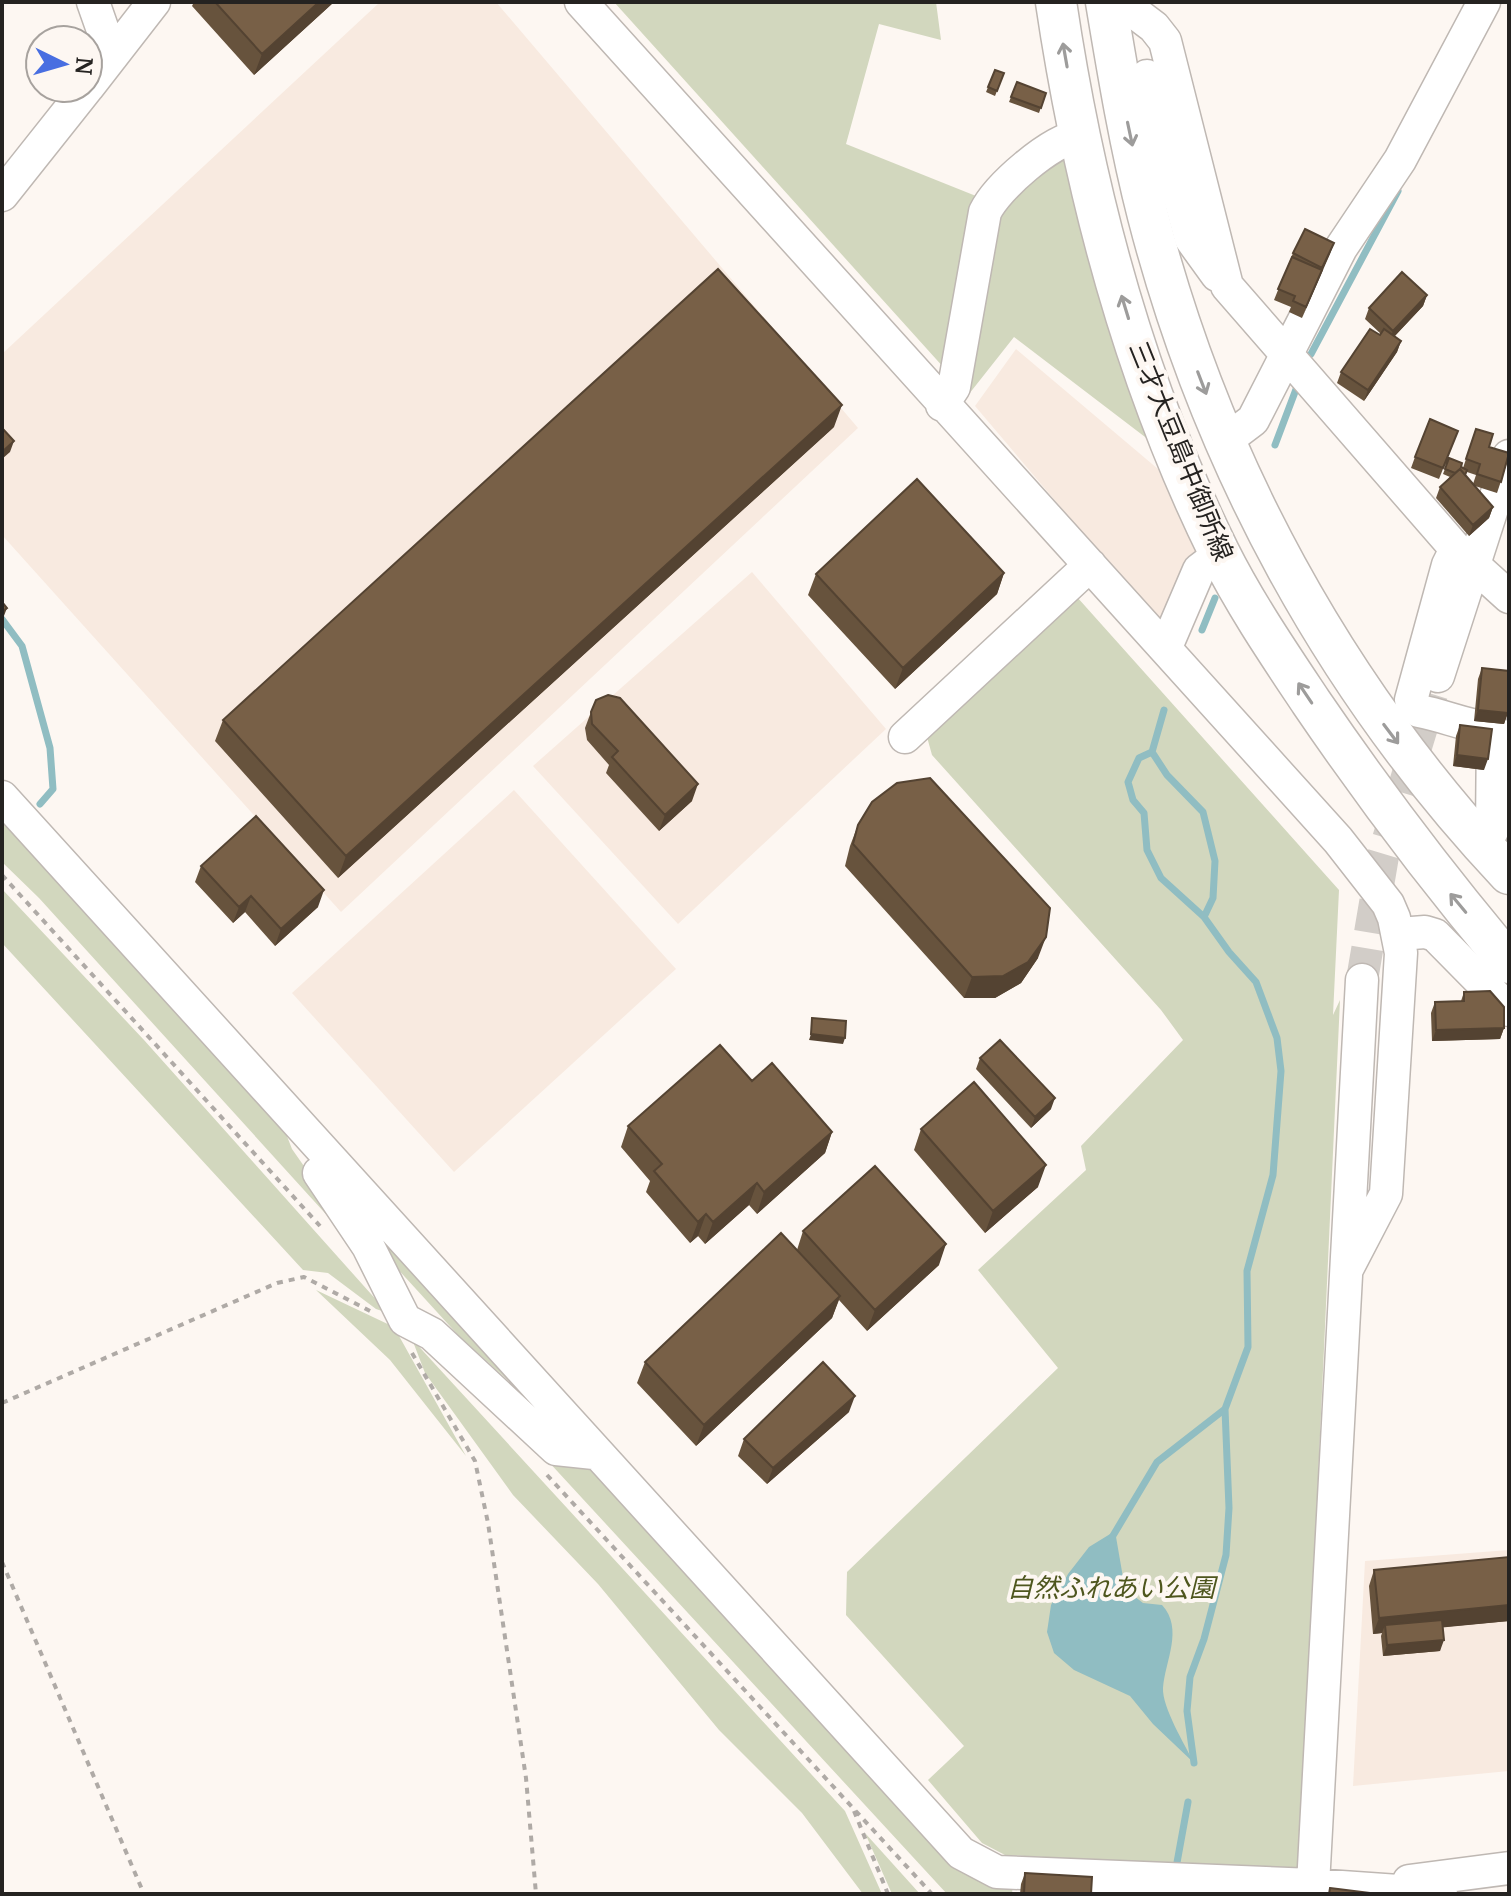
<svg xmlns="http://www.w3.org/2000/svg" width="1511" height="1896" font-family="Merriweather,'Noto Sans JP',serif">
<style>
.built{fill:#f8eae0}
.green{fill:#d2d7be}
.water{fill:#90bdc2}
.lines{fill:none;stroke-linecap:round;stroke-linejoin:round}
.stream{stroke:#90bdc2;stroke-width:7}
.minor-tunnel{stroke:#d2cdc8;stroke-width:32;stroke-dasharray:32 16;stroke-linecap:butt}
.minor-casing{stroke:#bfb8b3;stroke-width:35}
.major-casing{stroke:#bfb8b3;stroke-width:43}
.path{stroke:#afaaa6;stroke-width:4;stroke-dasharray:6 6;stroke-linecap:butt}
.minor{stroke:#fff;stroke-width:32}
.major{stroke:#fff;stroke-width:40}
.wall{fill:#67533d;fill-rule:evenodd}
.shaded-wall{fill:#544332}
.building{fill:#786047;stroke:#544332;stroke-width:2}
.oneway{stroke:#9d9c9b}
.labels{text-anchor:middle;stroke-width:8;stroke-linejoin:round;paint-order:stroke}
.street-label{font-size:26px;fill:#252321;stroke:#fdf7f2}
.park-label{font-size:26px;font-style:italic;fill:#4e561e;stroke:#fdf7f2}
</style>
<rect width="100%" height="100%" fill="#fdf7f2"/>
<path class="built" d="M380,2H496L858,428L341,912L2,535V354Z
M1016,349L1158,469L1202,553L1162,627L975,406Z
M752,572L886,729L678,924L533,766Z
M514,790L676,969L454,1172L292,993Z
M1509,1550V1771L1353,1786L1365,1561Z"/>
<path class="green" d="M614,2H936L941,40L879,24L846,144L976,196L945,369Z
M1068,149L1149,440L1014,337L969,394L997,208Z
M1077,597L1339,890L1333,1015L1340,1000L1300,1871L1005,1855L982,1843L928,1780L964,1746L846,1615L847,1572L1058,1368L978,1270L1086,1170L1081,1146L1183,1040L1161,1010L932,755L927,737Z
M2,821L283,1126L292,1149L350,1232L353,1244L39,898L2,862Z
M2,889L144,1040L388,1313L376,1309L328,1273L303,1270L2,943Z
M330,1168L558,1426L458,1335L373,1242Z
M316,1290L394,1327L466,1456L390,1360Z
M412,1339L845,1811L882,1894H863L802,1813L719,1730L598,1584L513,1495L425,1373Z
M523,1434L573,1465L597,1472L965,1873L1013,1883L1012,1894H947Z
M865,1833L920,1894H892Z"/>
<path class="water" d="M1115,1531L1125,1589L1143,1603L1162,1605C1184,1629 1165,1661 1163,1688C1162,1707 1185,1745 1194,1763L1153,1724L1130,1696L1074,1670L1054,1653L1047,1632L1051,1605L1068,1574L1089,1547Z"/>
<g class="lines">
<path class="stream" d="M1311,354L1398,191
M1275,445L1298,384
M2,619L22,646L50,748L53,789L40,804
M1202,630L1215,598
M1164,710L1152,752L1167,775L1203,812L1215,861L1213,898L1204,917L1229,952L1256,982L1277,1038L1281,1071L1273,1175L1247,1271L1248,1347L1225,1409L1229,1508L1226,1555L1204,1639L1190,1677L1187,1711L1194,1763
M1152,752L1139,758L1128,782L1133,800L1144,813L1147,850L1161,878L1204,917
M1111,1539L1157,1462L1225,1409
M1176,1868L1188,1802"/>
<path class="minor-tunnel" d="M1362,980L1383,856L1432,694"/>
<defs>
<path id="minor" d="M93,2L112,56
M581,2L1338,840L1388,904L1394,918L1401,953L1386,1194L1347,1269
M1121,2L1154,27L1165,41L1227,286L1456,549L1509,597
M1147,76L1191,239L1217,275
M88,87L154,2
M2,195L87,88
M942,405L954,387L985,212C998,186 1050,141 1079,136
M1224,442L1253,420L1341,248L1400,160L1484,2
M1456,549L1448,565L1411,700L1419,711C1446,716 1465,726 1493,729L1492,831
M1166,647L1199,570L1220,554
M1438,676L1509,456
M905,737L1090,565
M2,797L961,1853L997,1872L1313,1885L1441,1894
M1399,934L1425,932L1435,935L1509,1010
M319,1173L368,1246L405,1320L432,1334L556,1449L594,1453
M1409,1881L1509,1868
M1313,1885L1362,980"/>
<path id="major" d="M1056,2C1084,190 1135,382 1219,552C1245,604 1279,654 1311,702C1373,793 1438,879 1509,963
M1106,2C1118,74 1130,146 1148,216C1212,463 1334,688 1509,874"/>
</defs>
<use href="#minor" class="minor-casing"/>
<use href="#major" class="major-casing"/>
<path class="path" d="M2,875L320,1226
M412,1353L475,1461L488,1523L526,1778L536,1894
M2,1403L277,1283L304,1277L370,1311
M547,1475L932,1894
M2,1562L144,1894
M854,1811L888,1894"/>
<use href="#minor" class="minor"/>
<use href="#major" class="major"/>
</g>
<path class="wall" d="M194,2H334L254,75L192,6Z
M995,70L1004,73L995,96L986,92Z
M1017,82L1046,93L1039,113L1009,102Z
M1334,243L1302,318L1289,312L1291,307L1274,300L1293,253Z
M1427,295L1423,306L1394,337L1401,341L1397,352L1364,401L1337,383L1341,372L1381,334L1365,319L1369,308Z
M834,427L338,878L215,741L223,720Z
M1476,429L1489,447L1509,457L1497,493L1475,486L1493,507L1489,518L1469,536L1436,498L1440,487L1450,477L1443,474L1449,458L1463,468ZM1467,472L1476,475L1473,484L1465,475Z
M1458,431L1439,479L1411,468L1415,457Z
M1004,573L997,594L895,689L808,595L816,574Z
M1482,668L1509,671V717L1508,712L1504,724L1474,721L1478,679Z
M591,712L692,801L659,831L606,773L609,765L587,740L585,728Z
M1460,725L1484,770L1453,766L1456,736Z
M858,825L1038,958L1021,983L995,998H964L845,866L850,846Z
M201,866L318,907L275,946L245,912L233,923L195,882Z
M1464,992L1504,1028L1500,1039L1432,1041L1431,1013L1435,1002L1461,1001Z
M980,1058L1051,1109L1031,1128L976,1069Z
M752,1081L832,1132L825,1153L757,1214L749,1205L705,1244L698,1236L690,1243L646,1192L650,1181L621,1147L628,1126Z
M921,1129L1038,1187L985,1233L914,1150Z
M803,1231L939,1265L867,1331L839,1300L832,1318L696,1446L637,1383L645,1362L797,1250Z
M849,1412L767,1484L738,1456L744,1439Z
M1374,1570L1509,1621L1443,1627L1440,1651L1383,1656L1381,1636L1382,1633L1373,1634L1369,1586Z
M1025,1873L1091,1894H1020L1021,1884Z"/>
<path class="shaded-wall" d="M319,2H334L254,75L262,54Z
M1334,243L1330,254L1302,318L1322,268Z
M1427,295L1423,306L1389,342L1393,331Z
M1401,341L1397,352L1364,401L1368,390Z
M842,405L834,427L338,878L346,856Z
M14,441L10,452L2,459V452Z
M1493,507L1489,518L1469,536L1473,525Z
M1004,573L997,594L895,689L903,668Z
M7,608L2,621V612Z
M1478,710L1508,713L1504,724L1474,721Z
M1457,755L1488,759L1484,770L1453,766Z
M698,784L692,801L659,831L665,815Z
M324,890L318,907L275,946L281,929Z
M251,896L245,912L233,923L239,907Z
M1046,937L1038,958L1021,983L995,998H964L972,977Z
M1504,1028L1500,1039L1432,1041L1436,1030Z
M811,1034L845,1038L843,1044L809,1040Z
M1055,1098L1051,1109L1031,1128L1035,1117Z
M832,1132L825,1153L757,1214L764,1192Z
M1046,1165L1038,1187L985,1233L993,1211Z
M757,1183L749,1205L705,1244L713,1222Z
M706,1214L698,1236L690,1243L698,1222Z
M946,1244L939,1265L867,1331L875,1310Z
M840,1296L832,1318L696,1446L704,1425Z
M855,1396L849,1412L767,1484L773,1468Z
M1509,1605V1621L1386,1633L1385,1625L1382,1633L1373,1634L1379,1618Z
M1444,1640L1440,1651L1383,1656L1387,1645Z"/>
<path class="building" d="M215,2H319L262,54Z
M995,70L1004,73L997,91L988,87Z
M1017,82L1046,93L1041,108L1011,97Z
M1305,229L1334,243L1322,268L1293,253Z
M1292,257L1322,270L1306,307L1293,301L1295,296L1278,289Z
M718,269L842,405L346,856L223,720Z
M1402,272L1427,295L1393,331L1369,308Z
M1370,329L1380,335L1384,329L1401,341L1368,390L1341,372Z
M1430,419L1458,431L1443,468L1415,457Z
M2,428L14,441L2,452Z
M1476,429L1493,434L1489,447L1509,453L1501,482L1477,474L1480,464L1466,459Z
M1449,458L1462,463L1461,467L1467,470L1465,475L1460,469L1455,473L1445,469Z
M1460,469L1493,507L1473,525L1440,487Z
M917,479L1004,573L903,668L816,574Z
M2,602L7,608L2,612Z
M1482,668L1509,671L1508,713L1478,710Z
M608,695L620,698L698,784L665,815L612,757L618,751L592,724L591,712L596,700Z
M1460,725L1492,729L1488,759L1457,755Z
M930,778L1050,908L1046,937L1028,962L1003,976L972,977L853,844L858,825L872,802L897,783Z
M256,816L324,890L281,929L251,896L239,907L201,866Z
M1490,991L1504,1007V1028L1436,1030L1435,1002L1464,1001V992Z
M812,1018L846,1021L845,1038L811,1034Z
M1000,1040L1055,1098L1035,1117L980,1058Z
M720,1045L752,1081L772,1063L832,1132L764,1192L757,1183L713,1222L706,1214L698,1222L654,1171L662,1164L628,1126Z
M974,1082L1046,1165L993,1211L921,1129Z
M875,1166L946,1244L875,1310L803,1231Z
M781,1233L840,1296L704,1425L645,1362Z
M823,1362L855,1396L773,1468L744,1439Z
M1509,1557V1605L1379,1618L1374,1570Z
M1442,1620L1444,1640L1387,1645L1385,1625Z
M1025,1873L1092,1877L1091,1894H1024Z
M1330,1888L1378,1894H1329Z"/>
<defs><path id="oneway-shaft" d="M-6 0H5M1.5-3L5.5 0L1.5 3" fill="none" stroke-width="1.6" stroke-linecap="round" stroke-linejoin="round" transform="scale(2)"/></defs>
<g class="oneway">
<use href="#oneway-shaft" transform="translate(1065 55) rotate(-100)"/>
<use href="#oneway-shaft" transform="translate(1130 134) rotate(78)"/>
<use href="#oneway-shaft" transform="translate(1125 307) rotate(-107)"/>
<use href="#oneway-shaft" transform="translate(1202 383) rotate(69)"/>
<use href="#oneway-shaft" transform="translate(1305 693) rotate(-124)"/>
<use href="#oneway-shaft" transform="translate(1391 734) rotate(53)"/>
<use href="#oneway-shaft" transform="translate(1458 903) rotate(-130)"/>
</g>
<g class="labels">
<g class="street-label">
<text transform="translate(1181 451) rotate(68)" y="9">三才大豆島中御所線</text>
</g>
<g class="park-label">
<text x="1111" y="1597">自然ふれあい公園</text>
</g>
</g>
<rect width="1511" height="1896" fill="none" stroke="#252321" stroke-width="8"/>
<g transform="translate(64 64) rotate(95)"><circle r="38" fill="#fdf7f2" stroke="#a7a29e" stroke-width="2"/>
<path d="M0-6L14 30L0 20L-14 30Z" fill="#486ee1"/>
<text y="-12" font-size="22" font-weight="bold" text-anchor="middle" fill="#252321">N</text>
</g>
</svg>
